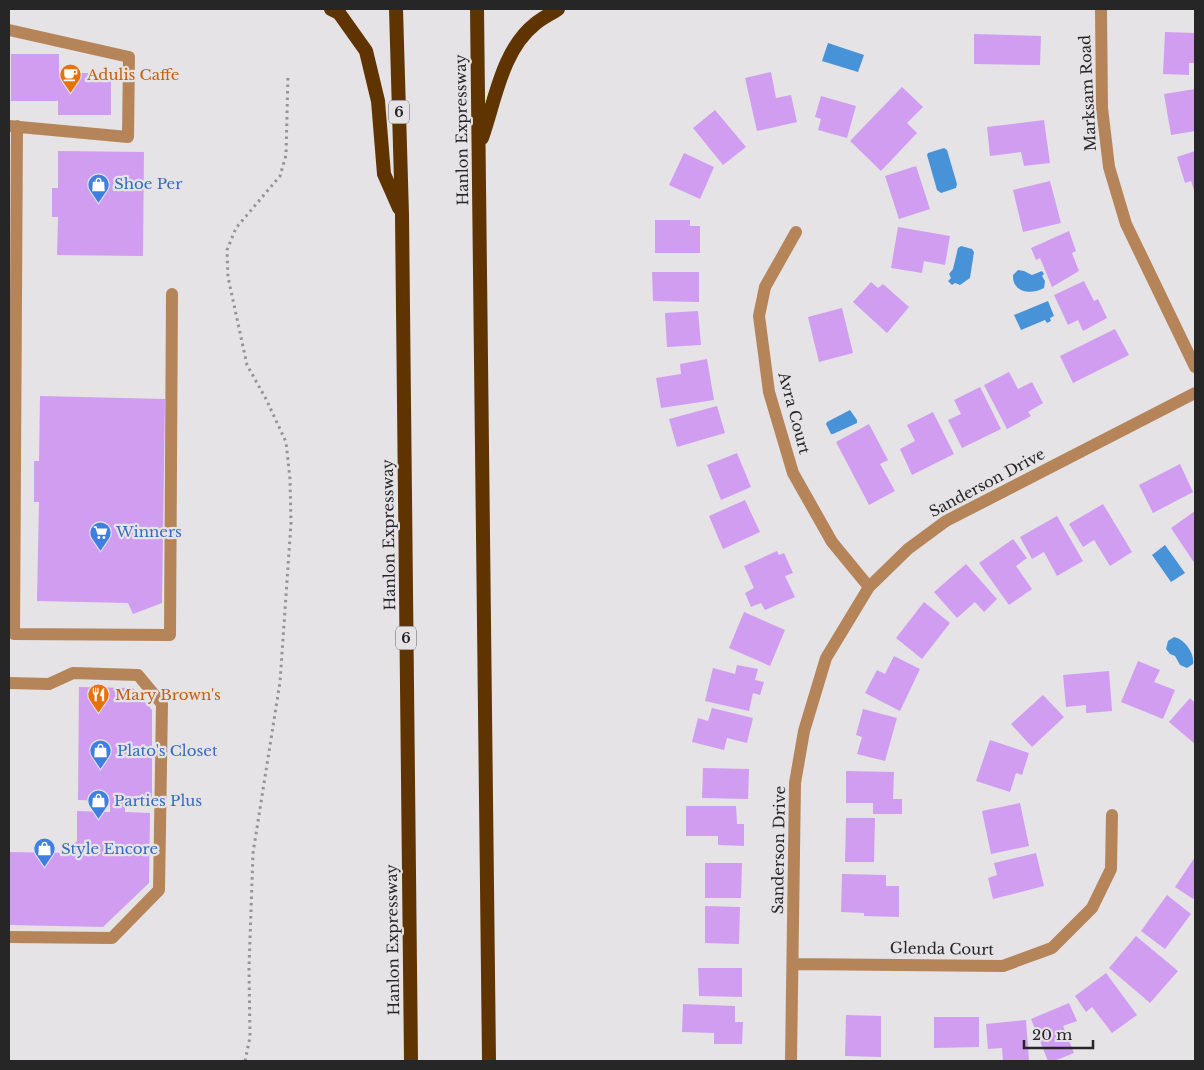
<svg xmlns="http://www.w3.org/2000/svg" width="1204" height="1070" font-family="'Libre Baskerville',serif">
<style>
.water{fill:#4893d8}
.building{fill:#d19df1}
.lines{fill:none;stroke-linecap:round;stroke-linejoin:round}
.path{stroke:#949395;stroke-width:3;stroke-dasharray:2.5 4;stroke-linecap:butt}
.service{stroke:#b68459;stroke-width:12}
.minor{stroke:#b68459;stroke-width:12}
.trunk{stroke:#603401;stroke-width:14}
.labels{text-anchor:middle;stroke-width:4.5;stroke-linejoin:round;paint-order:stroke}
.shield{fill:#e5e3e6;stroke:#605f60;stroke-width:1}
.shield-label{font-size:14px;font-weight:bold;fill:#272627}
.food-label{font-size:15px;fill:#c56008;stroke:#e5e3e6;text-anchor:start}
.street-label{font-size:15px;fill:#272627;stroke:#e5e3e6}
.shop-label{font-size:15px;fill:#366cbe;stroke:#e5e3e6;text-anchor:start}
</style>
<rect width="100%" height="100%" fill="#e5e3e6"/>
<path class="water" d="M828,43L864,55L858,72L822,61Z
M944,148L947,150L957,184L956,188L941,193L937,190L927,155L928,153Z
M961,246L972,249L974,252L970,278L960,285L955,283L952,285L948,281L951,278L949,274L953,269L958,248Z
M1018,270L1024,271L1032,275L1042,271L1044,274L1042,276L1045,281L1044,288C1032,295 1012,293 1013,275Z
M1048,301L1054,316L1050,318L1051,321L1047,323L1045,320L1021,330L1014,315Z
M850,410L857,420V423L833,434H831L826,424L827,422Z
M1165,545L1185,573L1171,582L1152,555Z
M1174,637C1185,639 1195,654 1193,664L1187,668L1180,665L1175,656L1170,654L1166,649L1168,641Z"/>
<path class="building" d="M1165,32L1195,33V63H1189V75L1163,74Z
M974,34L1041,36L1040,65L974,64Z
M11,54H59V73H111V115H58V101H11Z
M771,72L776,98L791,95L797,122L757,131L745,78Z
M902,87L923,107L907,123L917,133L881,171L850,141Z
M1195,89V131L1171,135L1164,94Z
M821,96L856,106L847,138L818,130L821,119L815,117Z
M715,110L746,147L723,165L693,128Z
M1044,120L1050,163L1024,166L1021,152L990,156L987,127Z
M58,151L144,152L143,256L57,255L58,217H52V188H58Z
M1195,151V193L1191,181L1185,183L1177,157Z
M684,153L714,167L700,199L669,185Z
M916,166L930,209L899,219L885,176Z
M1050,181L1061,223L1023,232L1013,190Z
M655,220H690V226H700V253H655Z
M898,227L950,236L945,265L924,261L922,273L891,268Z
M1069,231L1076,251L1072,253L1079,271L1052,287L1040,258L1036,260L1031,248Z
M652,272H699V302L653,301Z
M1084,281L1094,301L1098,299L1107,318L1083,331L1078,320L1068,325L1054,295Z
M871,282L878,288L883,284L909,307L887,333L853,302Z
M842,308L853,353L819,362L808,317Z
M698,311L701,345L667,347L665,313Z
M1115,329L1129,355L1073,383L1060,356Z
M707,359L714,400L661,408L656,378L681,374L680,364Z
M1009,372L1018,389L1032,382L1043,403L1028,412L1031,416L1007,429L984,385Z
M980,387L1001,429L962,448L948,420L961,414L954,400Z
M40,396L165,399L162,603L133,614L128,603L37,601L39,502H34V461H39Z
M717,406L725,433L677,447L669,419Z
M933,412L954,454L912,475L900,449L915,441L907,425Z
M869,424L888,460L880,464L895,491L869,505L836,442Z
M737,453L751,487L721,500L707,465Z
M1180,464L1193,492L1153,513L1139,485Z
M745,500L760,532L723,549L709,516Z
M1103,504L1132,552L1110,566L1094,540L1083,547L1069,524Z
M1195,511V564L1171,528Z
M1057,516L1083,561L1057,576L1044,552L1032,559L1020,537Z
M1013,539L1027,558L1016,566L1032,589L1009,605L979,563Z
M777,551L779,555L784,553L793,573L785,576L795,597L765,610L761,603L751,607L745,593L754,588L744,566Z
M966,564L997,599L984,612L975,602L957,618L934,592Z
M924,602L950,623L922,659L896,638Z
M744,612L785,630L770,666L729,648Z
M894,656L920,669L900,711L865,693L877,670L885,674Z
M1138,661L1160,670L1154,682L1175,690L1163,719L1121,702Z
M737,665L758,669L755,680L764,682L760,695L753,693L749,711L705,701L713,668L735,674Z
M1109,671L1112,711L1086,713V705L1066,707L1063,675Z
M79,687L133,688L152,710V801H125V812L150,813L149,883L103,927L9,925V852L64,853L77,841V811L110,812V801L78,800Z
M1043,695L1064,717L1032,747L1011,724Z
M1190,698L1195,703V744L1169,722Z
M712,708L753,718L747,743L727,738L724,750L692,742L698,718L708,721Z
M863,709L897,718L885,761L857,754L862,737L856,735Z
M990,740L1029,753L1022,775L1016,773L1010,792L976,781Z
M703,768L749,769L748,799L702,798Z
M846,771L894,772L893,799H902V814H873V803H846Z
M1020,803L1029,846L991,854L982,811Z
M686,806H736L737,824H744V846L718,845V836H686Z
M846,818H875L874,862H845Z
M1036,853L1044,886L993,899L988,878L997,875L994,863Z
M1195,857V896L1193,899L1175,887Z
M705,863H742L741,898H705Z
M842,874L886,875V886H899V917L864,916V913L841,912Z
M1167,895L1191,914L1165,949L1141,931Z
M705,906L740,907L739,944L705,943Z
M1136,936L1178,971L1150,1003L1109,968Z
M698,968H742V997L699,996Z
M1106,973L1137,1015L1112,1033L1092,1007L1086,1012L1075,996Z
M1069,1003L1077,1021L1063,1026L1074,1053L1054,1061H1048L1031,1019Z
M683,1004L735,1006V1022H743L742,1044H714V1033L682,1032Z
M846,1015L881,1016V1057L845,1056Z
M934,1017H979V1047L934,1048Z
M1026,1020L1029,1061H1003L1002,1048L988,1049L986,1024Z"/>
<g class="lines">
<path class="path" d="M245,1061L250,1037L249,968L253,853L280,682L291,523L290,479L286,442L266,399L247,365L228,277L227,250L236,228L280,176L286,155L288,74"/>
<path class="service" d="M9,30L129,57L128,137L9,126
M17,126L14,634L170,635L172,294
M9,683L49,684L73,673L138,675L162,704L159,890L112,938L9,937"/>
<path class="minor" d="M1101,9L1102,108L1109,167L1126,224L1195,367
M796,232L765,287L759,316L769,392L793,473L832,542L869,587
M793,964L1003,966L1052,948L1092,908L1111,869L1112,815
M791,1061L795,783L804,731L826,658L869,587L908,549L946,521L1195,393"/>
<path class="trunk" d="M331,9L339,13L366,51L378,101L384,174L399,208
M396,9L402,215L411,1061
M477,9L489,1061
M482,138C495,101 502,50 535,24C542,18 551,14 558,9"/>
</g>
<defs>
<symbol id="cafe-pin" viewBox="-11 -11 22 30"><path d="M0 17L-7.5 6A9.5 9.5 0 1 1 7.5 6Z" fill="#e8710a" stroke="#e5e3e6"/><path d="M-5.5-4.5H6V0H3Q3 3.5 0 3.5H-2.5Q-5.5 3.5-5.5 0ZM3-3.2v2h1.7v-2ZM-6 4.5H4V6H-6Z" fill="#fff"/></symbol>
<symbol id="shop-pin" viewBox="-11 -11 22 30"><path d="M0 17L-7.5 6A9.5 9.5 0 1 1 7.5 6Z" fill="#3f7fe0" stroke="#e5e3e6"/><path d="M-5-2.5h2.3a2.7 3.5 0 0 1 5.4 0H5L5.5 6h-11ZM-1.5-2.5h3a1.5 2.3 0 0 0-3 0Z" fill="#fff"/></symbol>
<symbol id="supermarket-pin" viewBox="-11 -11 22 30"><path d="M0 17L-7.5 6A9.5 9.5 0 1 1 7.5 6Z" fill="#3f7fe0" stroke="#e5e3e6"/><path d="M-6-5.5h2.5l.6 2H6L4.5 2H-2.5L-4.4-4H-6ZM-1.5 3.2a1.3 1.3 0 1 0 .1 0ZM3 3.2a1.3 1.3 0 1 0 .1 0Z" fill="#fff"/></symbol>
<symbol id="restaurant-pin" viewBox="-11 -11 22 30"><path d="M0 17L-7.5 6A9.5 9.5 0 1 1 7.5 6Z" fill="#e8710a" stroke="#e5e3e6"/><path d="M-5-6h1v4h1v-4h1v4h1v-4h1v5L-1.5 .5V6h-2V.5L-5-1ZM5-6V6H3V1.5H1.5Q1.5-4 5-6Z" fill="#fff"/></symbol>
</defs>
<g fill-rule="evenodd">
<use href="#cafe-pin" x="58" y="62" width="25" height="34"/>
<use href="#shop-pin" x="86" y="172" width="25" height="34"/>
<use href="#supermarket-pin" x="88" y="520" width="25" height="34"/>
<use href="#restaurant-pin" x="86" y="682" width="25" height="34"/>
<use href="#shop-pin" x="88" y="738" width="25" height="34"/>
<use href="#shop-pin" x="86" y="788" width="25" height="34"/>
<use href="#shop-pin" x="32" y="836" width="25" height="34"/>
</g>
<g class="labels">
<g class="shield">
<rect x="389" y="100.5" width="20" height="23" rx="4"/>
<rect x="396" y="626.5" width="20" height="23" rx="4"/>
</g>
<g class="shield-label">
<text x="399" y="117">6</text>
<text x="406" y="643">6</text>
</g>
<g class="food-label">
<text x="87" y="80">Adulis Caffe</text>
<text x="115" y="700">Mary Brown's</text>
</g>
<g class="street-label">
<text transform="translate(1088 93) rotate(-93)" y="5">Marksam Road</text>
<text transform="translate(462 130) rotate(-91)" y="5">Hanlon Expressway</text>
<text transform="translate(794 413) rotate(75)" y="5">Avra Court</text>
<text transform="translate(987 483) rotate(-28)" y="5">Sanderson Drive</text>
<text transform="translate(389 535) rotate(-91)" y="5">Hanlon Expressway</text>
<text transform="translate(779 850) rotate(-89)" y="5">Sanderson Drive</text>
<text transform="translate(393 940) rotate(-91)" y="5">Hanlon Expressway</text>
<text transform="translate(942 949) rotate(1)" y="5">Glenda Court</text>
</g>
<g class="shop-label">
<text x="114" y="189">Shoe Per</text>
<text x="116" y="537">Winners</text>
<text x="117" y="756">Plato's Closet</text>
<text x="114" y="806">Parties Plus</text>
<text x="61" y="854">Style Encore</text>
</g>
</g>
<rect width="1204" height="1070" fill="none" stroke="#272627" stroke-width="20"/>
<path d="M1024 1040v8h69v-8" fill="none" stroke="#272627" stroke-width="2.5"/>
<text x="1032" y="1040" font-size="15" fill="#272627" stroke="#e5e3e6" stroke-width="4" paint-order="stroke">20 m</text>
</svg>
